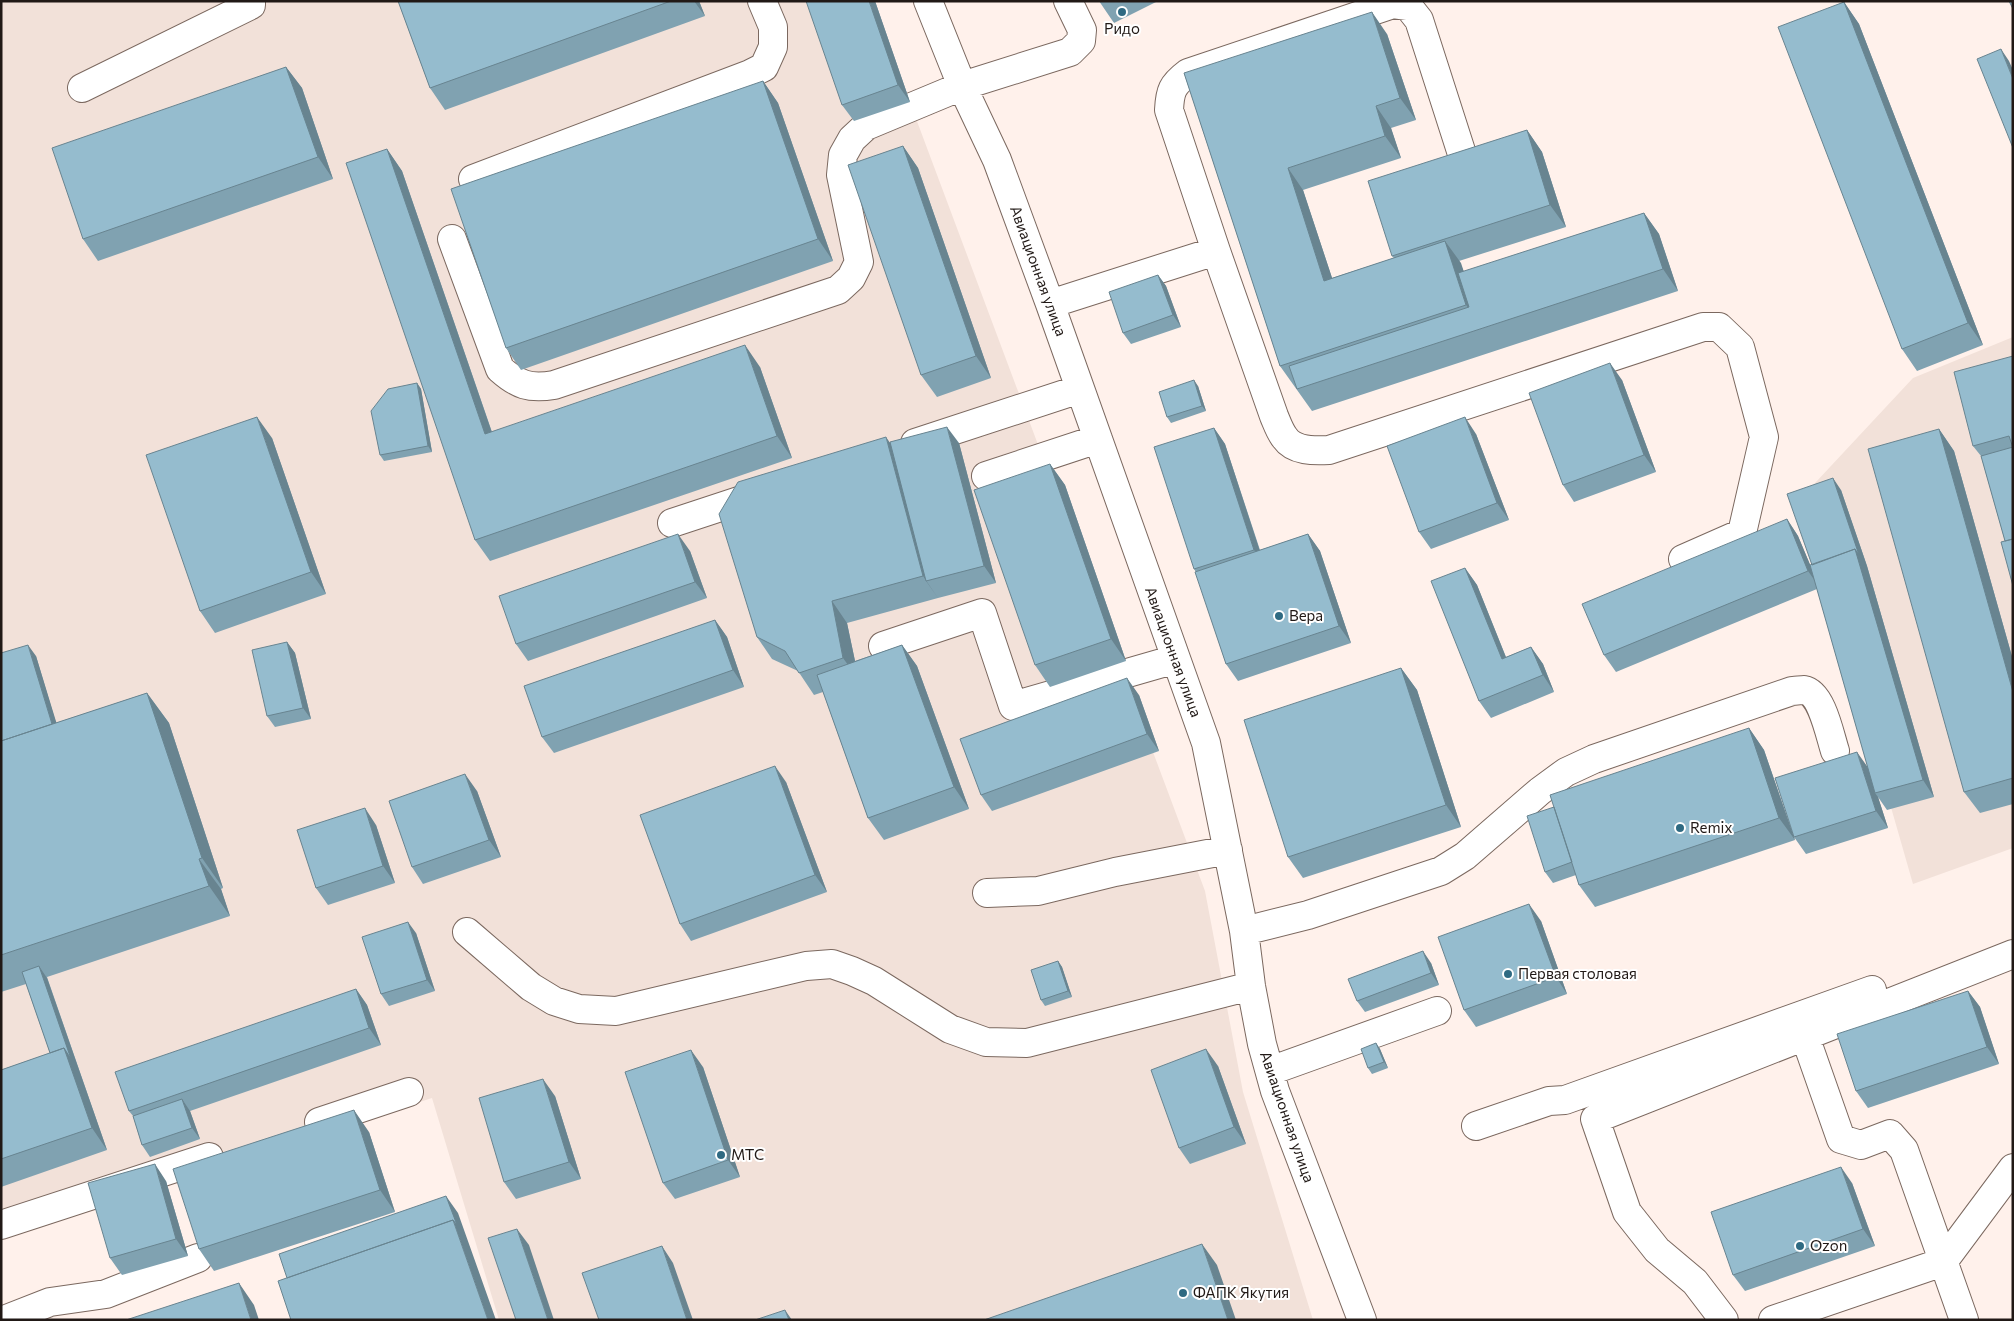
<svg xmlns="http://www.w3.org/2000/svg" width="2014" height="1321" font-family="Commissioner,sans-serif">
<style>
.built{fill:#f2e1d9}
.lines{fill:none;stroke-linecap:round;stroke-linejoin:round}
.minor-casing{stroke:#7b685f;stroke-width:30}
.minor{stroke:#fff;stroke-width:28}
.wall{fill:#80a2b1}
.shaded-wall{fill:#688490}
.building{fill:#95bcce;stroke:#688490}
.poi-dot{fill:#2f6a82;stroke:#fff;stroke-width:2}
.labels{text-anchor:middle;stroke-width:4;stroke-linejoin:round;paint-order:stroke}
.poi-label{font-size:15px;fill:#211916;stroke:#fff;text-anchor:start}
.street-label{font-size:15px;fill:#211916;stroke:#fff}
</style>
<rect width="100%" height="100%" fill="#fff1eb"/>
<path class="built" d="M1,1H872L1205,891L1243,1092L1313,1320H499L432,1098L1,1239Z
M2013,337V848L1913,884L1802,497L1913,378Z"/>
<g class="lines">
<defs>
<path id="minor" d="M928,1L962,86L997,160L1050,304L1206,743L1244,931L1251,986L1262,1044L1275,1091L1362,1320
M82,88L251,5V1
M473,179L750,74L764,67L773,47V27L762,1
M452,239L500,369C518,385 529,389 554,385L838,290L851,278L859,262L841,175L843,155L852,139L866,126L962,86L1070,52L1081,41L1082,30L1068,1
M1216,251L1169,110C1170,91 1172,85 1188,73L1393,4L1408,6L1419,20L1461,151
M1050,304L1216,251L1274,416C1277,423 1280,432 1285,438C1294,451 1314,451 1329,450L1703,327H1719L1740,347L1764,437L1742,533L1683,559
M915,443L1080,389
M986,476L1098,439
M672,523L760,494
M883,646L982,613L1013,706L1176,659
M987,893L1038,891L1115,872L1228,850
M1244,931L1308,915L1441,871L1465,856L1540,791L1566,772L1594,759L1792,691C1796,691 1801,690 1804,690C1822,693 1830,736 1835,751
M467,932L531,987L554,1001L579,1009L616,1011L806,966L832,964L852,971L874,981L950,1029L986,1042L1027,1043L1251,986
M1801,1025L1841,1139L1861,1145L1890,1134L1904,1150L1964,1320
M1270,1071L1437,1011
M319,1122L409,1092
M1476,1126L1549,1101L1565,1100L1872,990
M1,1225L209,1157
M4,1320L50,1302L106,1294L198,1258
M1724,1320L1695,1282L1657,1250L1627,1212L1595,1119L2013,954
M1773,1320L1943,1262L2013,1168"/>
</defs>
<use href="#minor" class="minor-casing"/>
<use href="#minor" class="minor"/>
</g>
<path class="wall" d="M398,1H699L705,16L445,110L430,88Z
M875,1L910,102L854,121L842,105Z
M1099,1H1158L1114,23Z
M1844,2L1859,24L1983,345L1917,371L1902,349Z
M1387,34L1416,120L1391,128L1401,158L1303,190L1332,278L1394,258L1392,256L1527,130L1542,152L1566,227L1459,261L1464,272L1644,213L1659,234L1678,291L1312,411L1280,366L1184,73Z
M286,67L302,88L333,179L98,261L83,239Z
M763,81L778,103L833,261L521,370L506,348Z
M903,146L918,168L991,378L937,397L921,375Z
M387,149L402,171L492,432L760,367L792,458L490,561L475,540Z
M1158,275L1166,286L1181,327L1131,344L1123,333Z
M2013,356V586L2005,541L1981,456L1973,446Z
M1622,380L1656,472L1574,502L1563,485Z
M417,383L421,389L432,452L384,461L380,455Z
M1198,386L1206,411L1171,423L1167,417Z
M1214,428L1225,444L1260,550L1308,534L1320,551L1351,643L1238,681L1226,664L1196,572L1194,569Z
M1939,429L1954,451L2013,660V804L1980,813L1964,792Z
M1476,434L1509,520L1431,549L1419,532Z
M272,438L326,594L215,633L200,611Z
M890,442L959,443L996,583L938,598L847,623L855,661L902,645L917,666L969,809L884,840L868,818L823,692L814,695L798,671L772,659L757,637Z
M1050,464L1065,485L1126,661L1050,687L1035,665Z
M1841,490L1867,566L1934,797L1887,810L1878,797L1888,828L1806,854L1794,837L1868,768L1817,589L1616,672L1604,655L1787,519L1798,536L1810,565H1812Z
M690,551L707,598L528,661L516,644Z
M1465,568L1477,585L1506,657L1531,647L1543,664L1554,692L1491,718L1479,701Z
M715,620L727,637L744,687L554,753L542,737Z
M287,642L295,653L311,719L275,727L267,716Z
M1,653L36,656L56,723L147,693L169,723L223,888L221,889L230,916L47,977L107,1150L1,1187V1070L50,1053L26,984L1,992Z
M1401,668L1417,690L1461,827L1303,878L1288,857Z
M1139,695L1159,751L992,811L981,795Z
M1749,728L1764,750L1795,840L1595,907L1579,885L1576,875L1553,883L1545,872Z
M786,782L827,892L691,941L680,924Z
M477,791L501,857L423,884L412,867Z
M376,825L395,883L328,905L316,888Z
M1541,921L1567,994L1476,1027L1464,1010Z
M416,933L435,991L389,1006L381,994Z
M1058,961L1062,967L1072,997L1045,1006L1041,1000Z
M1431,963L1439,985L1365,1012L1357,1001Z
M356,989L367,1005L381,1045L190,1111L200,1139L150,1157L142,1145L133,1116L129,1111Z
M1968,991L1980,1007L1999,1064L1868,1108L1856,1091Z
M1376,1043L1380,1049L1388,1068L1372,1074L1368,1068Z
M1218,1066L1246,1144L1190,1164L1179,1148Z
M703,1067L740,1177L675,1199L663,1183Z
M555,1096L581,1179L516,1199L504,1182Z
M369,1132L395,1212L214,1271L199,1249Z
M166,1181L188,1256L122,1275L110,1258Z
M1852,1183L1875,1246L1745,1291L1733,1275Z"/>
<path class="shaded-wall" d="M694,1H699L705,16Z
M869,1H875L910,102L898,85Z
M1844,2L1859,24L1983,345L1968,323Z
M1372,12L1387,34L1416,120L1400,98Z
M2001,49L2009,61L2013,70V79Z
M286,67L302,88L333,179L318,157Z
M763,81L778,103L833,261L818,239Z
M1376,106L1391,128L1401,158L1385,136Z
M1527,130L1542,152L1566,227L1550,205Z
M903,146L918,168L991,378L976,356Z
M387,149L402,171L500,456L485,434Z
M1288,168L1303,190L1340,302L1324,281Z
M1644,213L1659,234L1678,291L1663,269Z
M1445,241L1461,263L1482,327L1466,305Z
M1158,275L1166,286L1181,327L1173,315Z
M745,345L760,367L792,458L777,436Z
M1610,363L1622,380L1656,472L1644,455Z
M1194,380L1198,386L1206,411L1202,406Z
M417,383L421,389L432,452L428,446Z
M257,417L272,438L326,594L311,572Z
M1465,417L1476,434L1509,520L1497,503Z
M947,427L959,443L996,583L984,566Z
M1214,428L1225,444L1265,567L1254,550Z
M1939,429L1954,451L2013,660V692Z
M886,437L901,459L926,581L938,598L923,576Z
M1050,464L1065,485L1126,661L1111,639Z
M1833,478L1841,490L1867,566L1934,797L1923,780Z
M1787,519L1798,536L1820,588L1808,571Z
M678,534L690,551L707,598L695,582Z
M1308,534L1320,551L1351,643L1339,626Z
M1465,568L1477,585L1513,675L1502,659Z
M832,601L847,623L859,680L843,658Z
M715,620L727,637L744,687L733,670Z
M287,642L295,653L311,719L303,708Z
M28,645L36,656L62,741L54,730Z
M902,645L917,666L969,809L954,787Z
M1531,647L1543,664L1554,692L1543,675Z
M1401,668L1417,690L1461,827L1446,805Z
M1127,678L1139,695L1159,751L1147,734Z
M147,693L169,723L223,888L202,858Z
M1749,728L1764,750L1795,840L1779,818Z
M1857,752L1869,769L1875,793L1878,797L1888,828L1876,811Z
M775,766L786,782L827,892L815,875Z
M465,774L477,791L501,857L489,840Z
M365,808L376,825L395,883L383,866Z
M199,859L221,889L230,916L209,886Z
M1529,904L1541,921L1567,994L1556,977Z
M408,922L416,933L435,991L427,980Z
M1423,951L1431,963L1439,985L1431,973Z
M1058,961L1062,967L1072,997L1068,991Z
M39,966L47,978L107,1150L92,1128L64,1048Z
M356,989L367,1005L381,1045L369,1028Z
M1968,991L1980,1007L1999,1064L1987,1047Z
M1376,1043L1380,1049L1388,1068L1384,1062Z
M1206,1049L1218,1066L1246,1144L1234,1127Z
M691,1050L703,1067L740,1177L728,1160Z
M543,1079L555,1096L581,1179L569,1162Z
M182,1099L190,1111L200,1139L192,1128Z
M354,1110L369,1132L395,1212L380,1190Z
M155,1164L166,1181L188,1256L176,1239Z
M1841,1167L1852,1183L1875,1246L1863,1229Z
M446,1196L458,1213L496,1320H488L453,1220Z
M517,1229L529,1245L554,1320H548Z
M1202,1244L1217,1265L1236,1320H1228Z
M662,1246L673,1263L693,1320H687Z
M239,1283L254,1305L259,1320H251Z
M785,1310L792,1320H789Z"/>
<path class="building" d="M398,1H671L430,88Z
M806,1H869L898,85L842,105Z
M2009,1H2013V9Z
M1844,2L1968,323L1902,349L1778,27Z
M1372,12L1400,98L1376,106L1385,136L1288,168L1324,281L1445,241L1466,305L1280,366L1184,73Z
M2001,49L2013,79V148L1977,59Z
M286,67L318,157L83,239L52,148Z
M763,81L818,239L506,348L451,189Z
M1527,130L1550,205L1392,256L1368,181Z
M903,146L976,356L921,375L848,165Z
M387,149L485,434L745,345L777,436L475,540L346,163Z
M1644,213L1663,269L1297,389L1289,366L1469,307L1458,273Z
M1158,275L1173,315L1123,333L1109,292Z
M2013,356V448L2009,436L1973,446L1954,372Z
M1610,363L1644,455L1563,485L1529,393Z
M1194,380L1202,406L1167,417L1159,392Z
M417,383L428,446L380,455L371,411L388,389Z
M257,417L311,572L200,611L146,455Z
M1465,417L1497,503L1419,532L1387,446Z
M947,427L984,566L926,581L890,442Z
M1214,428L1254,550L1194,569L1154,447Z
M1939,429L2013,692V778L1964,792L1868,449Z
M886,437L923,576L832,601L843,658L799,673L785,651L757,637L719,514L738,482Z
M2013,447V539L2005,541L1981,456Z
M1050,464L1111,639L1035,665L974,490Z
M1833,478L1859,555L1855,549L1812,565L1787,494Z
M1787,519L1808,571L1604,655L1582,604Z
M678,534L695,582L516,644L499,596Z
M1308,534L1339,626L1226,664L1195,572Z
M2013,539V586L2001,542Z
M1855,549L1923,780L1875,793L1810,565Z
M1465,568L1502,659L1531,647L1543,675L1479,701L1431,581Z
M715,620L733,670L542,737L524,686Z
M287,642L303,708L267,716L252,650Z
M28,645L52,724L1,741V653Z
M902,645L954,787L868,818L817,675Z
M1401,668L1446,805L1288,857L1244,720Z
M1127,678L1147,734L981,795L960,739Z
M147,693L202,858L199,859L209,886L1,955V741Z
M1749,728L1779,818L1579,885L1550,795Z
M1857,752L1876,811L1794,837L1775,778Z
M775,766L815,875L680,924L640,815Z
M465,774L489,840L412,867L389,801Z
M1554,807L1572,862L1545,872L1527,816Z
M365,808L383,866L316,888L297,830Z
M1529,904L1556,977L1464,1010L1438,937Z
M408,922L427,980L381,994L362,937Z
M1423,951L1431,973L1357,1001L1348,979Z
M1058,961L1068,991L1041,1000L1031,970Z
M39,966L71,1059L64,1048L50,1053L22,972Z
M356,989L369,1028L129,1111L115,1072Z
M1968,991L1987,1047L1856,1091L1837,1034Z
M1376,1043L1384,1062L1368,1068L1361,1049Z
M64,1048L92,1128L1,1159V1070Z
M1206,1049L1234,1127L1179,1148L1151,1070Z
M691,1050L728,1160L663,1183L625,1072Z
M543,1079L569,1162L504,1182L479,1098Z
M182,1099L192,1128L142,1145L133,1116Z
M354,1110L380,1190L199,1249L173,1169Z
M155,1164L176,1239L110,1258L88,1183Z
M1841,1167L1863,1229L1733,1275L1711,1212Z
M446,1196L457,1225L453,1220L287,1278L279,1254Z
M453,1220L488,1320H291L278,1281Z
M517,1229L548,1320H516L488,1238Z
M1202,1244L1228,1320H984Z
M662,1246L687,1320H599L582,1273Z
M239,1283L251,1320H126Z
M785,1310L789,1320H755Z"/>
<g class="poi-dot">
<circle cx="1122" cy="12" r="5"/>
<circle cx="1279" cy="616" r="5"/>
<circle cx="1680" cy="828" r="5"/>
<circle cx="1508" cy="974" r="5"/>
<circle cx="721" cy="1155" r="5"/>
<circle cx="1800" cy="1246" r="5"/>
<circle cx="1183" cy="1293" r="5"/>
</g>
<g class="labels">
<g class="poi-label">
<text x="1122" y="34" text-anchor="middle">Ридо</text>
<text x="1289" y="621">Вера</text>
<text x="1690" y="833">Remix</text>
<text x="1518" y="979">Первая столовая</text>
<text x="731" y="1160">МТС</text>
<text x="1810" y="1251">Ozon</text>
<text x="1193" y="1298">ФАПК Якутия</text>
</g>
<g class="street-label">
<text transform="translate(1038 271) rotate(70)" y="5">Авиационная улица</text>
<text transform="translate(1173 652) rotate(70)" y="5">Авиационная улица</text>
<text transform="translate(1287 1117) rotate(71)" y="5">Авиационная улица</text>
</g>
</g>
<rect width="2014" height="1321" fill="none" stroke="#211916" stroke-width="5"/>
</svg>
